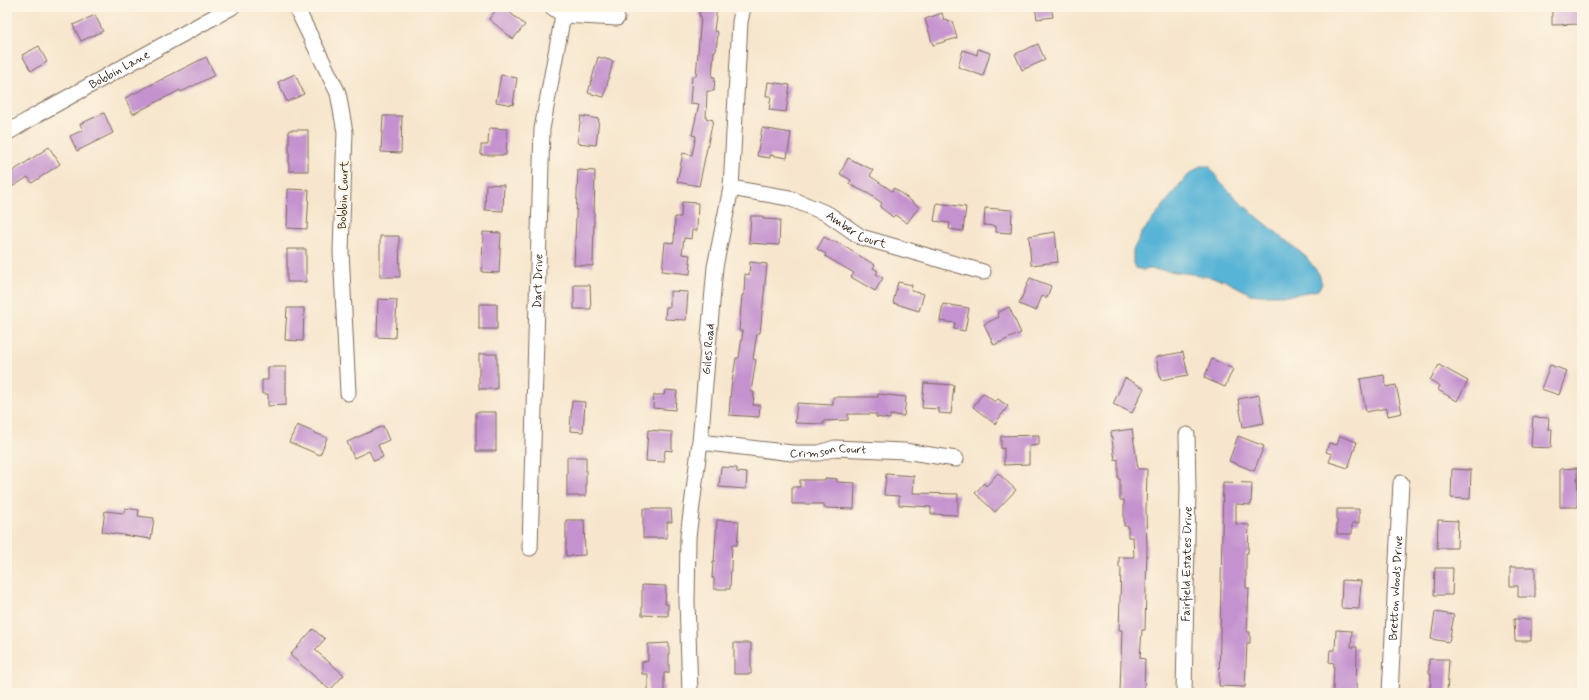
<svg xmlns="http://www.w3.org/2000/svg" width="1589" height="700" font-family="Mynerve,sans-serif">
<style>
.water{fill:#58b4d6;stroke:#4a6f7a}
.building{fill:#c492cf}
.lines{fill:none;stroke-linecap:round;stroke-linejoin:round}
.street-casing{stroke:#7d6c5b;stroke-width:17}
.street{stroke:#fff;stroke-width:15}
.labels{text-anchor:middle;stroke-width:4;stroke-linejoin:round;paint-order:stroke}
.street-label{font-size:12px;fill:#3b2a1e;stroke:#fcf5e5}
</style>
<rect width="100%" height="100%" fill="#fcf5e5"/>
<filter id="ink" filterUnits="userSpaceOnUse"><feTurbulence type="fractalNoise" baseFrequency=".025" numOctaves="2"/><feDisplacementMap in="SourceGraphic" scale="8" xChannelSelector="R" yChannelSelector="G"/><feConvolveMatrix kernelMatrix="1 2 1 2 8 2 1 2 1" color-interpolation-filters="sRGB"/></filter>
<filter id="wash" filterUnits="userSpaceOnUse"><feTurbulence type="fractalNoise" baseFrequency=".012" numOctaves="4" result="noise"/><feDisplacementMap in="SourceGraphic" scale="16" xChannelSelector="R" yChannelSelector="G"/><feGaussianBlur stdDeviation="0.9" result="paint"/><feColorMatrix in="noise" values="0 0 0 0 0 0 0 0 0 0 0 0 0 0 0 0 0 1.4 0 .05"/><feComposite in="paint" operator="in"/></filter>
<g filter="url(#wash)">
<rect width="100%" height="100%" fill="#f7e6cd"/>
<path class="water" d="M1200,166H1209L1220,182L1242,204L1306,257L1319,274L1322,284L1318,290L1292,295H1260L1251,294L1224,280L1192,274L1151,269L1143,270L1135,268L1133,263V250L1142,233L1185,178Z"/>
<g id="blocks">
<path class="building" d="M498,7H503L525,25L513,39L489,19Z
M700,7H717L714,31L718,32L716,51H714L712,77H715L714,91H707L706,118L713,120L699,186L677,182L683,153L692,155L696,136L692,135L699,104L690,103L692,76H696L701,16H699Z
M1035,7H1051L1053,17L1037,19Z
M1552,7H1582V24L1552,25Z
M942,13L944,20L947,19L948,22L952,21L957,38L933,45L925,19Z
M95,15L103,31L81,41L73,25Z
M1038,44L1045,60L1022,70L1015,54Z
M39,46L47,62L31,71L22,55Z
M978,49L990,53L983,76L958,67L963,50L977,55Z
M206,57L215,75L181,92L180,90L133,114L125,98Z
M598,57L613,61L604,97L588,93Z
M295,74L304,94L287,102L278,82Z
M501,75L517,78L513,105L496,102Z
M768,82L790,85L786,112L769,110L771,96H766Z
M104,113L113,133L77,151L70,136L83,130L80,124Z
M383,116H402L401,153L381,152Z
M581,116L599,119L596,145L577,143Z
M489,128L507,129L506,155H481V145H488Z
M762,128L791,133L787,158L770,155V158L757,156Z
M289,130H308V171H289Z
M49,147L60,164L32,183L28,177L7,190V175Z
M848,158L873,170L870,176L892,191L894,188L919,207L907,223L895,215L893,217L880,207L882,203L869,194L849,184L851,180L840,174Z
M578,170L595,171L593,266L574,265Z
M486,184L504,185L503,211L485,210Z
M288,189L309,190L307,229L287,228Z
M682,202L698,203L697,231L692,230L691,239L684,238L682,254L690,255L689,262H691L690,274L662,271L665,242L674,243L675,217H681Z
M937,203L966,207L963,231L949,229L950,223L934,221Z
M985,208L1012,210L1011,233L996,232V226L984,225Z
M751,216H763V219L780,220L779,245L749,243Z
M483,232L501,233L499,273L482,272Z
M1055,232L1058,262L1031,265L1029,236Z
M380,236H399L400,277H380Z
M824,237L834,242L835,241L875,265L873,268L878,271L876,274L883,278L875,291L851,277L854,273L825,256L826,254L817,249Z
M287,249H306V282H287Z
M750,262L767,264L760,333H757L753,359L756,360L751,392H754L753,405H760L759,417L729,415L731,388L736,358H739L743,331H739L742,295H744L745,274L749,275Z
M1030,278L1051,286L1047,298L1042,296L1036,311L1019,304Z
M898,282L912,285L911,291L924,294L919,311L893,303Z
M574,285H590L591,309H574Z
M670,291L688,292L686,320L665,319L666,307H670Z
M378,299L397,300L395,338L377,337Z
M479,304H497V329H479Z
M943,304L969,308L965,331L954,329L955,323L940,321Z
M1009,307L1021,333L994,345L984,324L999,317L997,313Z
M287,308H304L303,341L285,340Z
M1183,352L1188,375L1161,380L1156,357Z
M479,354H497V389H479Z
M1212,359L1233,369L1225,387L1204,378Z
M1439,365L1468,381L1457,401L1438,390L1440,386L1430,380Z
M1550,365L1567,371L1559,395L1541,389Z
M268,367H286V405L268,406V394H262V380H268Z
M1384,375L1386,387L1396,385L1402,413L1388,416L1387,408L1366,412L1360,379Z
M1125,378L1144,388L1132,413L1113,404Z
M924,383L954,385L951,414L939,413V409L922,408Z
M665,390L677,391L675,410L653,408L654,395H664Z
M983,393L995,402L998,399L1008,406L995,424L973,407Z
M878,394L906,397L904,416L890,415V419L876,417V414H848V420L824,421V424L795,423L797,403L833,405V397H878Z
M1259,395L1264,423L1243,427L1238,399Z
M572,401L585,402L583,432L570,431Z
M476,412H496V451H476Z
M1533,417L1549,418L1548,429H1552L1551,448L1531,447Z
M297,425L327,438L320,455L289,442Z
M383,426L389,440L378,445L383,457L374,461L369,451L354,458L347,442Z
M1132,429L1138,469H1147L1146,510L1147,548L1145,630H1142L1140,658L1145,659L1144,693H1120L1122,630H1119L1121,568H1119V557H1134L1133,537H1128V526H1124V500H1120V479H1118V459L1115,460L1111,432Z
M648,430L672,432V451L665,450L664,462L646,461Z
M1039,435V445L1029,446V464L1004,465V448L1001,449V436Z
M1238,436L1264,446L1254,471L1229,461Z
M1340,436L1357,442L1348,468L1329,462L1332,454L1326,452L1329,443L1337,445Z
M567,457H586V496H567Z
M721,467L737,468V472L747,473L746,489L719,487Z
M1577,468L1578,507H1560V469Z
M1452,469L1471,470L1470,499L1451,498Z
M998,473L1016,490L995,512L975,493L984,483L986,486Z
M886,474L914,476L913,493L958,494V515L931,514V507L899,505V496L884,495Z
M825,478L837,479V482L855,483L854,509L824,508V504H792V487H800V480H825Z
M1223,482L1252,483L1251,505L1236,504V524L1249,525L1248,553H1246V588H1249L1247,632H1250V643H1247L1245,687L1219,686Z
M125,508L139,510L138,516L154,518L151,539L102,532L105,511L124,513Z
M643,509H671L672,522H667V538H643Z
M1337,509H1359V523H1352V534H1337Z
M566,520H584L585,555L566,556Z
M717,520L739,521L737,545H732L730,589H714V578H712L713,562H714Z
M1438,520L1458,521L1457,548H1437Z
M1510,567H1535V597H1518V586H1510Z
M1435,568H1453L1452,595H1434Z
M1342,580L1361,581L1359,609L1341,608Z
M642,585L666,586L665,604H668V616L642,615Z
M1435,612L1454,615L1449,642L1431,639Z
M1514,619H1531V641H1515Z
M313,629L325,639L315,650L344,675L330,690L290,655Z
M1336,630L1352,631L1351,647H1357L1356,693H1333L1334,663L1329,662L1330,650H1335Z
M669,643V673H664V693H648V674H642V662L648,661V644Z
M734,643H751V674H734Z
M1429,659H1449L1447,693H1430L1431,674L1429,673Z"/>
</g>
</g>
<g filter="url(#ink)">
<use href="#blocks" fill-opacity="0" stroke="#7d6c5b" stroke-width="1"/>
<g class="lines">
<defs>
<g id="street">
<path d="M296,7L338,93L345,132L341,251L348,393"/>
<path d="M552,7L563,15L617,18"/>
<path id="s1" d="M7,133L38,114L232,7"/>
<path id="s2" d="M731,188L789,198L828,214L861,237L983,272"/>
<path id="s3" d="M700,442L792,453H819L835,448L904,451L956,459"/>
<path id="s4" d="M530,548L542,129L563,15"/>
<path id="s5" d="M690,693L687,601L688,537L700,442L715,267L731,188L740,22L743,7"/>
<path id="s6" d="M1184,693L1188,489L1187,435"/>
<path id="s7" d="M1390,693L1401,483"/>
</g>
</defs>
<use href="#street" class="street-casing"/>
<use href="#street" class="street"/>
</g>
</g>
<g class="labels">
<g class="street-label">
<text dy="4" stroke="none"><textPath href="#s1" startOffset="129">Bobbin Lane</textPath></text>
<text transform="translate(343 195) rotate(-88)" y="4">Bobbin Court</text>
<text dy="4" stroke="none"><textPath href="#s2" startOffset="134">Amber Court</textPath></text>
<text dy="4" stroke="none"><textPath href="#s4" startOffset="267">Dart Drive</textPath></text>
<text dy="4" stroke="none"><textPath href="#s5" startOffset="345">Giles Road</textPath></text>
<text dy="4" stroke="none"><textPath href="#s3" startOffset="129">Crimson Court</textPath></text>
<text dy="4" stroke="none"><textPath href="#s6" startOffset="129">Fairfield Estates Drive</textPath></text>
<text dy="4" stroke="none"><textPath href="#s7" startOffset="105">Bretton Woods Drive</textPath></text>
</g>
</g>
<rect width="1589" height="700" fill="none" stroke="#fcf5e5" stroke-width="24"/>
</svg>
